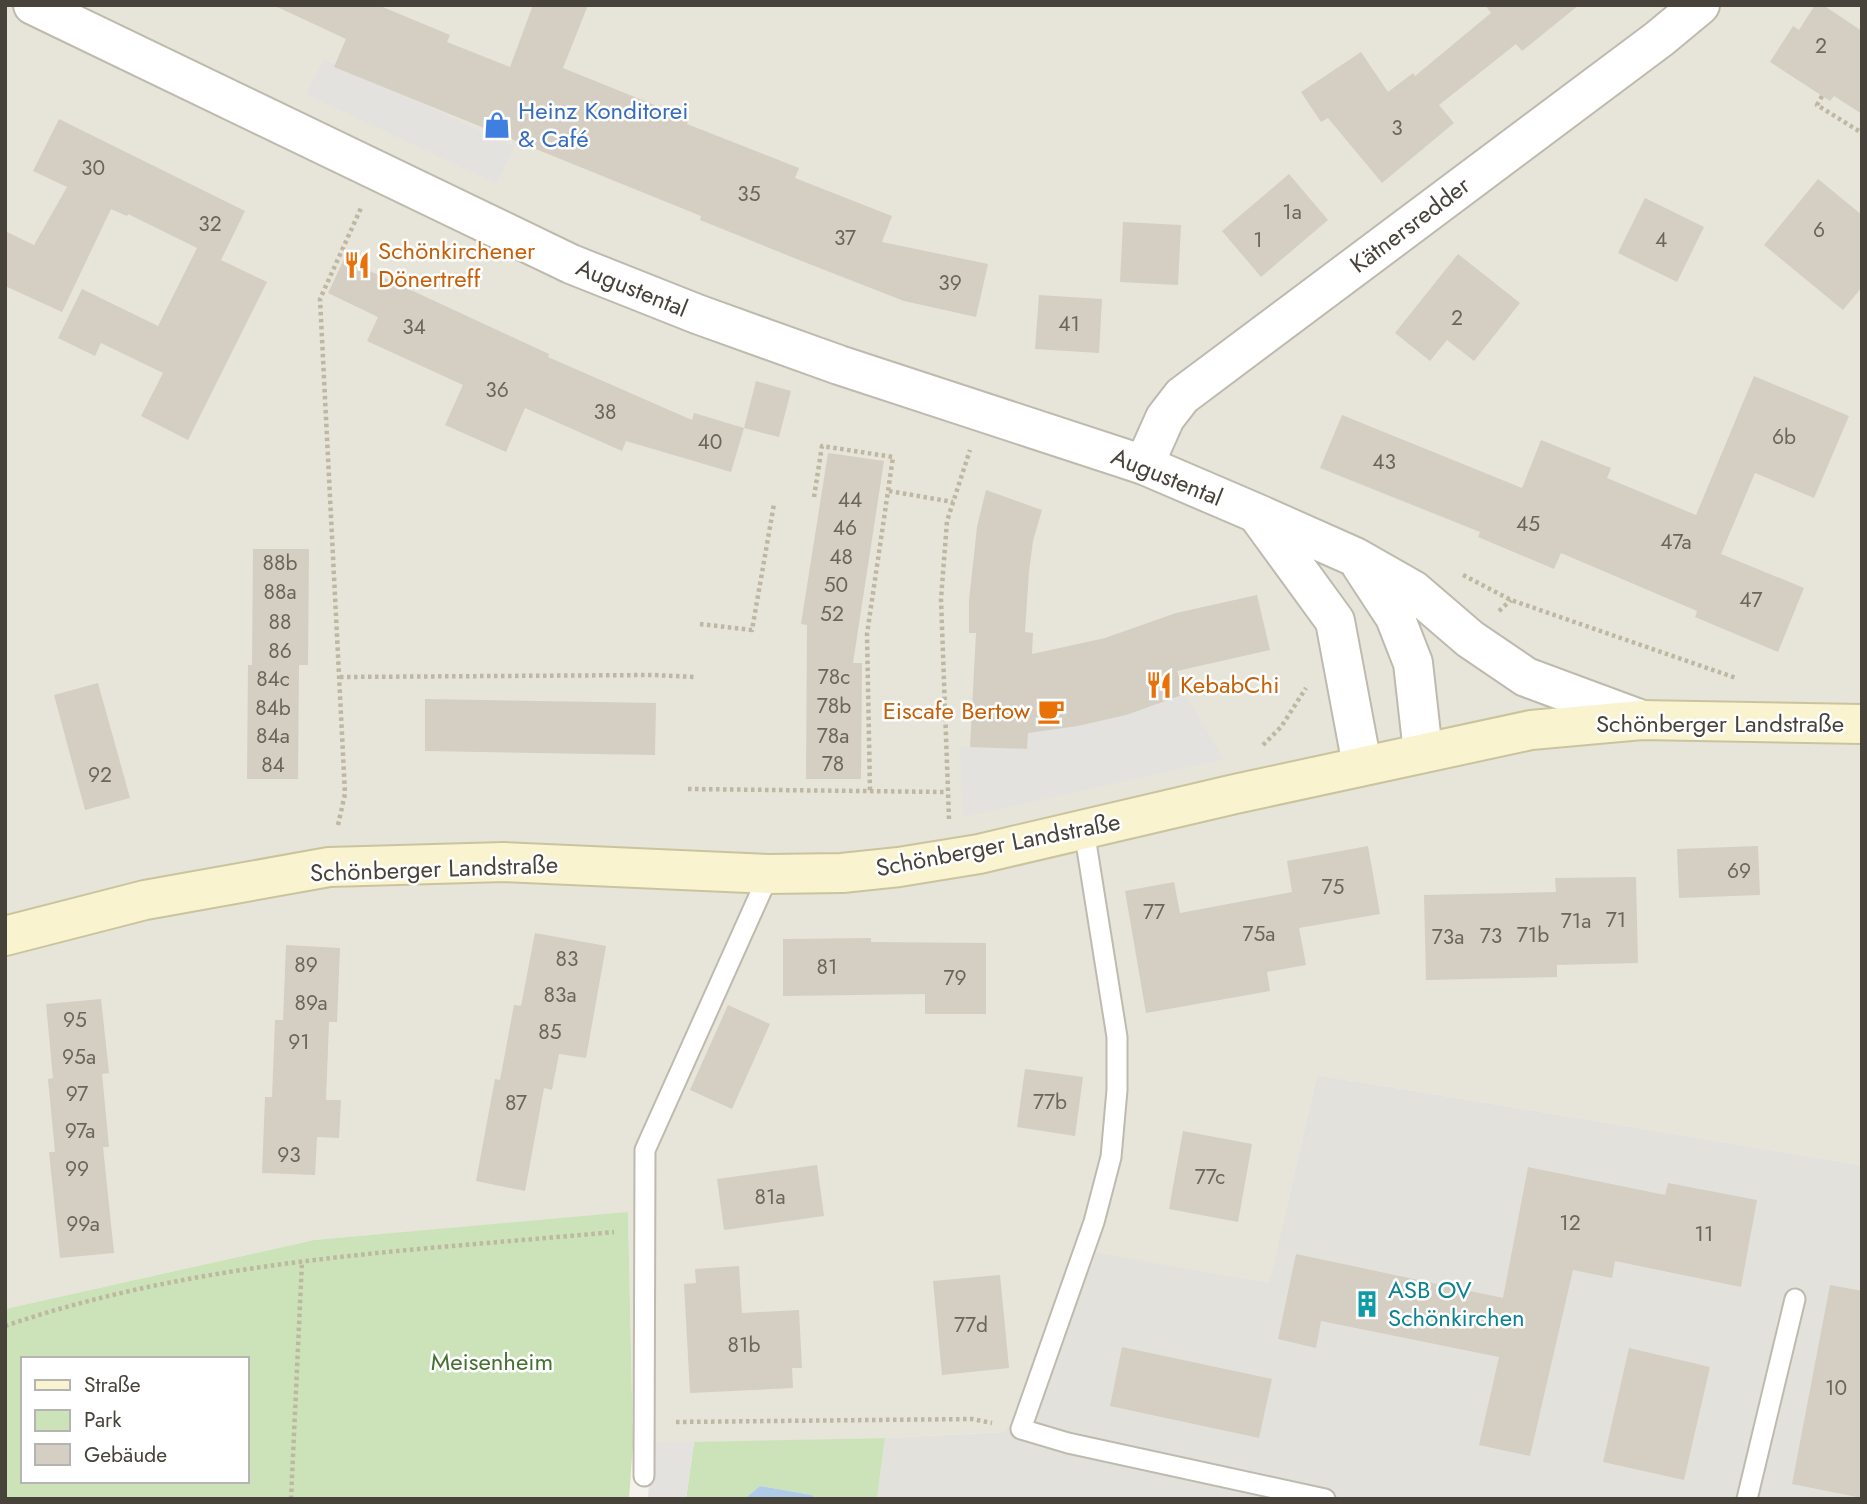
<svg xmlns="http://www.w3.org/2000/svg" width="1867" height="1504" font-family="Jost,sans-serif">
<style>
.residential{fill:#e7e4da}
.industrial{fill:#e3e1dc}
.green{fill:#cce3b9;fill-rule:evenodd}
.parking{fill:#e3e2df}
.water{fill:#afcbe8}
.building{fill:#d4cfc2}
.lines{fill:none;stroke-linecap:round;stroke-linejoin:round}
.service-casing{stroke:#bebaae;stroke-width:23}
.minor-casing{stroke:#bebaae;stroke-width:42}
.tertiary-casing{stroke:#bebaae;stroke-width:42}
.secondary-casing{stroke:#cac49e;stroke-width:42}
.path{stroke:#beb7a1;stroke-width:4.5;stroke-dasharray:3.5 3.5;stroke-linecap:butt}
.service{stroke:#fff;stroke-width:19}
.minor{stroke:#fff;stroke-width:38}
.tertiary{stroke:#fff;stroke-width:38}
.secondary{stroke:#f9f3d0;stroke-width:38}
.labels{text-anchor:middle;stroke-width:5;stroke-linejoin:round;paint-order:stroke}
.number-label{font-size:21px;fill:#6a665c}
.shop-label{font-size:24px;fill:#366cbe;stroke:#fff;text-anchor:start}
.street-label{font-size:24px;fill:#47433a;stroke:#fff}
.food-label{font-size:24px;fill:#c56008;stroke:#fff;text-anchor:start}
.culture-label{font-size:24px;fill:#0d838f;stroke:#fff;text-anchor:start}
.park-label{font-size:24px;fill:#457233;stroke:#fff}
</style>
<rect width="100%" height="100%" fill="#f4f2eb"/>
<path class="residential" d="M5,5H1862V1165L1317,1075L1269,1284L1096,1254L1045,1381L1004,1432L885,1438L633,1444L628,1213L314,1240L5,1309Z"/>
<path class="industrial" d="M1317,1075L1862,1165V1499H877L885,1438L1004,1432L1045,1381L1096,1253L1269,1283Z"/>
<path class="green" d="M628,1212L633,1444L629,1499H5V1309L314,1240ZM23,1359H247V1481H23Z
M885,1438L877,1499H815L812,1495L760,1486L744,1499H686L694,1442Z"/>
<path class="parking" d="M324,59L514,146L497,184L306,94Z
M1185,694L1224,759L963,817L960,747L1027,749L1028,732L1078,726L1126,715Z
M694,1442L686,1499H648L651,1443Z"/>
<path class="water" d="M760,1486L812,1495L815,1499H744Z"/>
<path class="building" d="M273,5H378L450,35L447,42L510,67L533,5H588L563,68L689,119L687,124L799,168L795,178L892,216L882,242L988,264L976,317L904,301L799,260L700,220L701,216L334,67L346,39Z
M1485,5H1579L1522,51L1516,44L1439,105L1454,123L1382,183L1328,118L1321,122L1301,92L1361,52L1388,92L1413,73L1415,76L1491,13Z
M1815,5H1823L1862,31V114L1834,96L1830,101L1770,62L1793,26L1799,30Z
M59,119L245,211L221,260L267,282L188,440L141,416L163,373L101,343L95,356L58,338L82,289L158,326L197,248L128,214L127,216L111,209L62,312L5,286V231L34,245L67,187L33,171Z
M1289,174L1328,220L1261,277L1222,231Z
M1818,179L1862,215V287L1843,310L1764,245Z
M1645,198L1704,227L1677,282L1618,253Z
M1123,222L1181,225L1178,285L1120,282Z
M1458,254L1520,303L1474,361L1447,340L1430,361L1395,333Z
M344,259L549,354L548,357L692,420L694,413L744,428L731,472L626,441L622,451L525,408L506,452L445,425L463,385L367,341L378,317L328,293Z
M1039,295L1102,299L1099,353L1035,349Z
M1754,376L1849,416L1814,498L1755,473L1721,554L1804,588L1778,652L1695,617L1697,611L1561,553L1554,569L1478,537L1480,532L1320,468L1342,415L1522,488L1541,440L1611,468L1607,478L1696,515Z
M756,381L791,391L779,437L744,428Z
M828,453L884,461L853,663H862L861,779H806L807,625L801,624Z
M986,490L1042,510L1033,541L1029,572L1025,632L1033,633L1032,654L1105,638L1176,613L1257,595L1270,650L1177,671L1185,694L1126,715L1078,726L1028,733L1027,749L970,747L976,633H969V600L977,527Z
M253,549H309L308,665H299L298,779H247L248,665H252Z
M98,683L130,798L85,810L54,695Z
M425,699L656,703L655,755L425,751Z
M1368,846L1380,914L1299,928L1306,965L1267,972L1270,991L1146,1013L1125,891L1174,882L1180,913L1292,892L1287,861Z
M1758,846L1760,895L1679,898L1677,849Z
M1636,877L1638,963L1557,965V977L1426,980L1424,895L1556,892L1555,878Z
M535,933L606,946L586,1058L559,1054L552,1090L544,1088L525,1191L476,1181L495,1079L500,1080L514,1005L521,1006Z
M871,938V942L986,943V1014H925V994L783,996V939Z
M286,945L340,948L337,1022H329L326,1100H341L339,1138L317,1137L315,1175L262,1173L265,1097H272L275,1020H283Z
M101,999L109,1073L102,1074L109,1147H103L114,1253L60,1258L49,1152H55L48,1079L53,1078L46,1004Z
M728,1005L770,1024L732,1109L690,1090Z
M1025,1069L1083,1077L1075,1136L1017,1127Z
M1183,1131L1252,1144L1238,1222L1169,1209Z
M817,1165L824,1216L724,1230L717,1179Z
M1528,1167L1665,1195L1668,1183L1757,1200L1741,1287L1615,1261L1612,1278L1573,1270L1530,1456L1479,1445L1499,1357L1321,1321L1316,1348L1278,1339L1296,1254L1503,1298Z
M739,1266L742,1313L799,1310L802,1368H792L793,1388L690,1393L684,1284L696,1283L695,1269Z
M1000,1275L1009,1368L942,1375L933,1281Z
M1830,1285L1862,1291V1498L1792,1484Z
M1122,1347L1272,1379L1259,1438L1110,1406Z
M1629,1348L1710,1367L1684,1480L1603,1462Z"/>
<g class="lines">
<defs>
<path id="service" d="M1084,830L1117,1037V1090L1111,1157L1094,1222L1021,1429L1068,1443L1325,1499
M644,1476L645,1150L769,874
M1747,1499L1795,1299"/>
<path id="minor" d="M1144,465L1165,418L1182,396L1659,39L1700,5"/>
<path id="tertiary" d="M33,5L571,264L697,314L839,365L1144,465L1256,513L1355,557L1413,590L1470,639L1526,677L1642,720
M1257,514L1335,621L1362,765
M1361,565L1395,617L1413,663L1423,752"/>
<path id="secondary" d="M5,936L145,900L329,867L504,862L769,874L842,873L899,867L979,854L1235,794L1531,730L1642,720L1862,724"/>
</defs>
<use href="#service" class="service-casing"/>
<use href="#minor" class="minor-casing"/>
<use href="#tertiary" class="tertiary-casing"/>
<use href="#secondary" class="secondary-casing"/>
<path class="path" d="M1822,96L1817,105L1862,133
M889,491L953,502
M814,497L822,446L893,457L867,634L870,792
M1463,575L1511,600L1736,678
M1499,611L1511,600
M700,624L752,630L774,504
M340,677L653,675L696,677
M1263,745L1281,727L1306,688
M688,789L947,792
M949,819L941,599L947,521L970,450
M338,825L345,794L320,299L361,208
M5,1326C201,1259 409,1251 614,1232
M676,1422L972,1419L992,1423
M291,1499L302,1261"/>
<use href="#service" class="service"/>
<use href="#minor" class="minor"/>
<use href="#tertiary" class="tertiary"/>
<use href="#secondary" class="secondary"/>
</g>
<defs>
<symbol id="shop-bare" viewBox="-9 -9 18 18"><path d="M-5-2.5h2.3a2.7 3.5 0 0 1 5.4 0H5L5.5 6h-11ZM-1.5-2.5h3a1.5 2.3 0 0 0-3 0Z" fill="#3f7fe0" stroke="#fff" stroke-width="2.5" paint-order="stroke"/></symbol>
<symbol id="restaurant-bare" viewBox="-9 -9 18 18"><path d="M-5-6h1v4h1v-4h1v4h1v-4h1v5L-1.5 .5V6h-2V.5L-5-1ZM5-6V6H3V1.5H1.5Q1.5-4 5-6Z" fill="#e8710a" stroke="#fff" stroke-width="2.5" paint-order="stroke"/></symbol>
<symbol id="cafe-bare" viewBox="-9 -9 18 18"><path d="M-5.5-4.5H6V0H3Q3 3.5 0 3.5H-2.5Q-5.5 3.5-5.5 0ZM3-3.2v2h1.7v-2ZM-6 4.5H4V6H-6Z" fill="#e8710a" stroke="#fff" stroke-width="2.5" paint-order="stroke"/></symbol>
<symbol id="building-bare" viewBox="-9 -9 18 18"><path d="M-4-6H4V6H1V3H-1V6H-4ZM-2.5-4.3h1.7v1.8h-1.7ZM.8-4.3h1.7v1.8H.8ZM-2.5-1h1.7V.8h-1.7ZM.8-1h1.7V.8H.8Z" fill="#0f9aa8" stroke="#fff" stroke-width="2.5" paint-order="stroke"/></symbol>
</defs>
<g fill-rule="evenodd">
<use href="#shop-bare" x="478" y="106" width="38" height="38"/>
<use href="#restaurant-bare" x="338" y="246" width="38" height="38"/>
<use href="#restaurant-bare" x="1140" y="666" width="38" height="38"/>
<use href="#cafe-bare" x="1032" y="692" width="38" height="38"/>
<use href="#building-bare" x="1348" y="1285" width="38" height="38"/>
</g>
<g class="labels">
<g class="number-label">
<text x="1821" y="53">2</text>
<text x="1397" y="135">3</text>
<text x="93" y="175">30</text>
<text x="749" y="201">35</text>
<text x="1292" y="219">1a</text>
<text x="210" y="231">32</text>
<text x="1819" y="237">6</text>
<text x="845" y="245">37</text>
<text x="1258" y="247">1</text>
<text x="1661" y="247">4</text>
<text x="950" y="290">39</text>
<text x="1457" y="325">2</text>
<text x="1069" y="331">41</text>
<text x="414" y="334">34</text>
<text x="497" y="397">36</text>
<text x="605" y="419">38</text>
<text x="1784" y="444">6b</text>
<text x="710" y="449">40</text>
<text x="1384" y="469">43</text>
<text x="850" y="507">44</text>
<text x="1528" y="531">45</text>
<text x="845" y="535">46</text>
<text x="1676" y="549">47a</text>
<text x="841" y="564">48</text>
<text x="280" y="570">88b</text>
<text x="836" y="592">50</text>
<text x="280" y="599">88a</text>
<text x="1751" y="607">47</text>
<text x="832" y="621">52</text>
<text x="280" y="629">88</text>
<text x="280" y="658">86</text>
<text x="834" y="684">78c</text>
<text x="273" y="686">84c</text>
<text x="834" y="713">78b</text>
<text x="273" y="715">84b</text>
<text x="273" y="743">84a</text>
<text x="833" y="743">78a</text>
<text x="833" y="771">78</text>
<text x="273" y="772">84</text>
<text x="100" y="782">92</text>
<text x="1739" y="878">69</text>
<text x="1333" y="894">75</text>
<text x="1154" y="919">77</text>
<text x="1616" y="927">71</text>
<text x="1576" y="928">71a</text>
<text x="1259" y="941">75a</text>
<text x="1533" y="942">71b</text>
<text x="1491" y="943">73</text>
<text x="1448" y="944">73a</text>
<text x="567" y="966">83</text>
<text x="306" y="972">89</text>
<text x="827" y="974">81</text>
<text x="955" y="985">79</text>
<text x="560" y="1002">83a</text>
<text x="311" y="1010">89a</text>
<text x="75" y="1027">95</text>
<text x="550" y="1039">85</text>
<text x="299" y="1049">91</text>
<text x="79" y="1064">95a</text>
<text x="77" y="1101">97</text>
<text x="1050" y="1109">77b</text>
<text x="516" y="1110">87</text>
<text x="80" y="1138">97a</text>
<text x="289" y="1162">93</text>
<text x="77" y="1176">99</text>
<text x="1210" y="1184">77c</text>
<text x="770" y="1204">81a</text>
<text x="1570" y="1230">12</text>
<text x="83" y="1231">99a</text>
<text x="1704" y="1241">11</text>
<text x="971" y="1332">77d</text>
<text x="744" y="1352">81b</text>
<text x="1836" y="1395">10</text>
</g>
<g class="shop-label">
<text x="518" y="119">Heinz Konditorei<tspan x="518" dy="28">&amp; Café</tspan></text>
</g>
<g class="street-label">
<text transform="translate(1410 225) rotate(-37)" y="8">Kätnersredder</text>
<text transform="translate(632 288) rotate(22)" y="8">Augustental</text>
<text transform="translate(1167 477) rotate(22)" y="8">Augustental</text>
<text x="1720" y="732">Schönberger Landstraße</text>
<text transform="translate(998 845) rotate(-11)" y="8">Schönberger Landstraße</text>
<text transform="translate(434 869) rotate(-2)" y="8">Schönberger Landstraße</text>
</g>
<g class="food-label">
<text x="378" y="259">Schönkirchener<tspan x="378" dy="28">Dönertreff</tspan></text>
<text x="1180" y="693">KebabChi</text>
<text x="1030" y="719" text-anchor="end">Eiscafe Bertow</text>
</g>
<g class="culture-label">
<text x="1388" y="1298">ASB OV<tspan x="1388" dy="28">Schönkirchen</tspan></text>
</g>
<g class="park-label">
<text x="492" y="1370">Meisenheim</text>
</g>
</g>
<rect width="1867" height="1504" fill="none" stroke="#47433a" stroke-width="14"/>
<rect x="21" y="1357" width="228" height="126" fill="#ffffff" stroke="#b5b4b0" stroke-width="2"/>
<rect x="35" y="1380" width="35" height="10" fill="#f9f3d0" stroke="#b5b4b0" stroke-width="2"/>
<text x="84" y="1392" font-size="21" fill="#47433a">Straße</text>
<rect x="35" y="1410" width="35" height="21" fill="#cce3b9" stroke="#b5b4b0" stroke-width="2"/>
<text x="84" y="1427" font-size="21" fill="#47433a">Park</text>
<rect x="35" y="1444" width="35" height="21" fill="#d4cfc2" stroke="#b5b4b0" stroke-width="2"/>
<text x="84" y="1462" font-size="21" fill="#47433a">Gebäude</text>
</svg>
